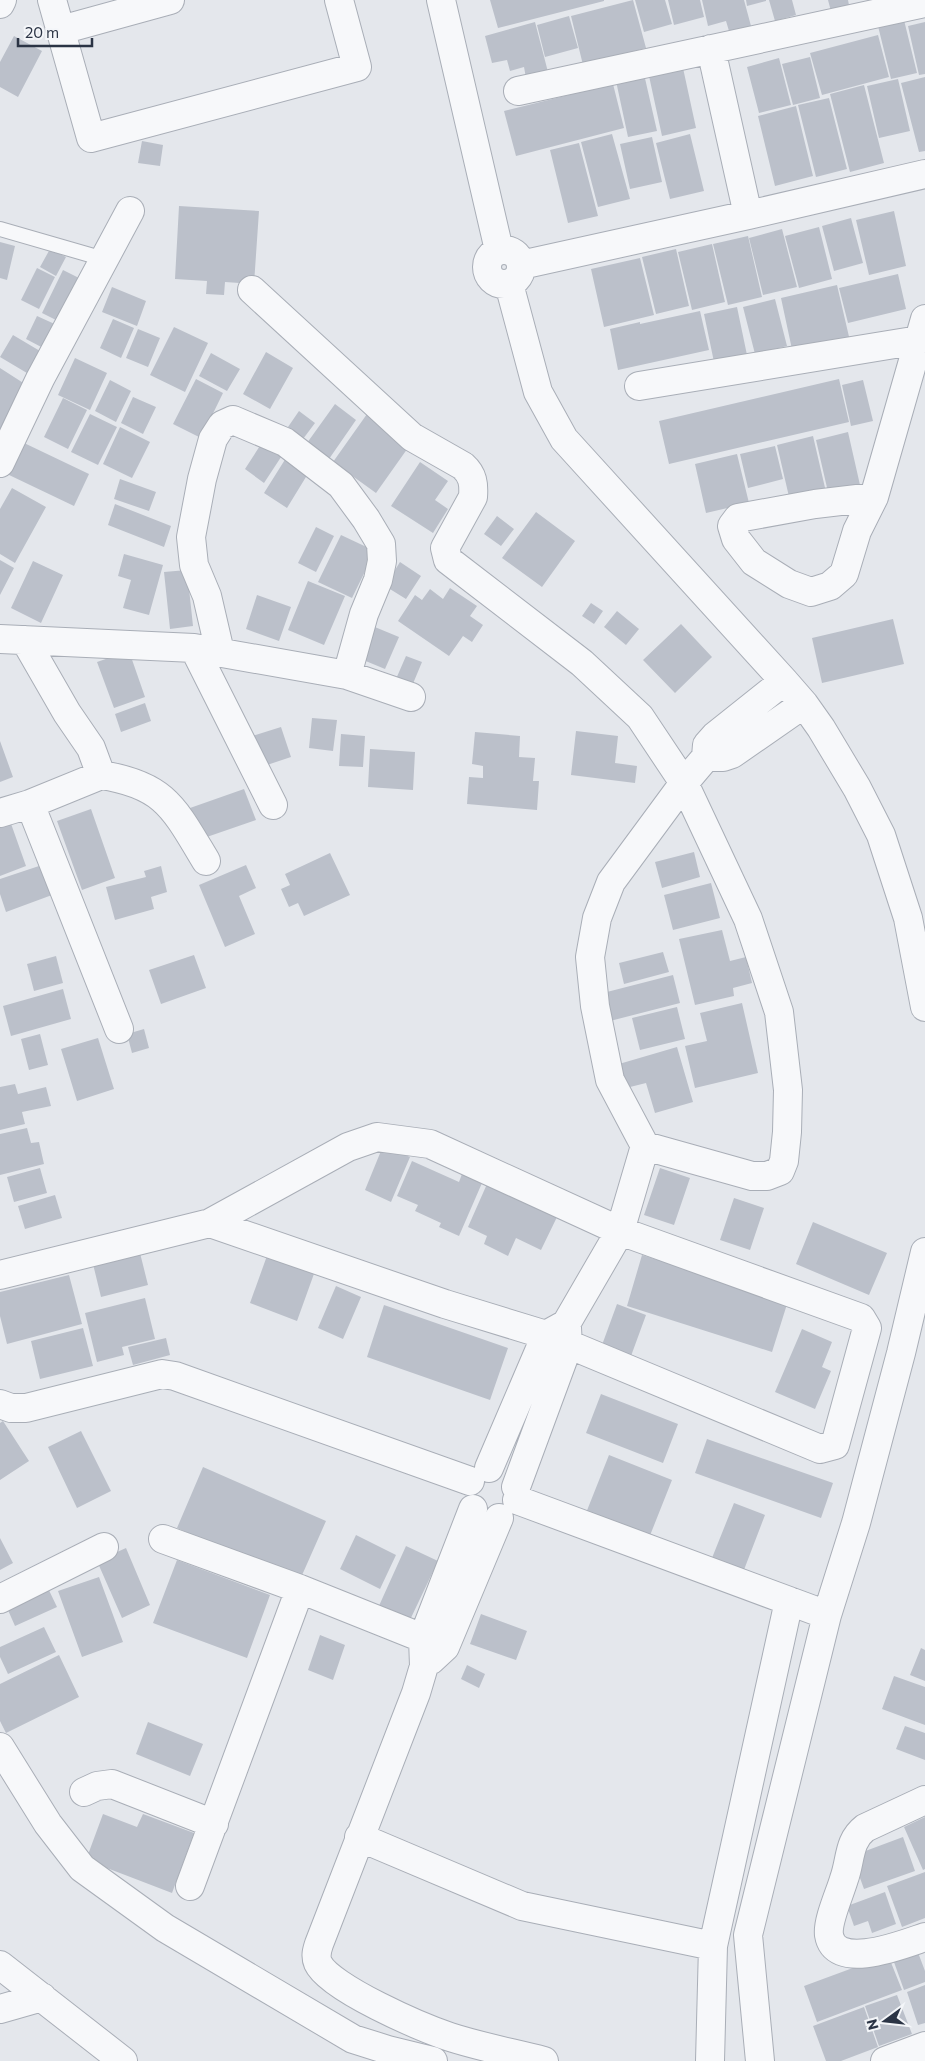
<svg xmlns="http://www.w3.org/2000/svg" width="925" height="2061" font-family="Commissioner,sans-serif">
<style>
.building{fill:#bbc0ca}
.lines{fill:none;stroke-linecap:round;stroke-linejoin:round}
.lane-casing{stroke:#a9aeb7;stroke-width:16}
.street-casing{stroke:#a9aeb7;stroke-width:30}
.lane{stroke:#f7f8fa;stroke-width:14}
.street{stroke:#f7f8fa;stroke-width:28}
</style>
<rect width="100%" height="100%" fill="#e4e7ec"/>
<path class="building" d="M490,0H604V1L498,28Z
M633,0L646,48L583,65L571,16Z
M635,0H665L672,24L644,32Z
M668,0H700L704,17L674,25Z
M702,0H744L751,26L729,31L726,21L708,26Z
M746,0H766V1L747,6Z
M769,0H792L796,15L775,21Z
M828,0H848L850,10L832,15Z
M569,16L578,48L545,57L537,25Z
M904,20L917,73L891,79L878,26Z
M535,22L548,72L526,78L524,67L510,71L507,60L492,63L485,36Z
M925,22V74L919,75L908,26Z
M878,35L889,77L822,95L810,53Z
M14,36L42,51L18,97L0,87V62Z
M810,57L820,98L793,105L782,64Z
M779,58L791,105L759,113L747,67Z
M683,68L696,128L662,136L649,76Z
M644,74L657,131L628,137L616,81Z
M925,77V151L919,152L901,83Z
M898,79L910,131L879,138L867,86Z
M613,84L624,128L516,156L504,111Z
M864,85L884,163L850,172L830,94Z
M829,98L847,169L816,177L798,105Z
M796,106L813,176L775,186L758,116Z
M612,134L630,199L598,207L581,142Z
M690,134L704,191L670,199L656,143Z
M652,137L662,182L630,189L620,144Z
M142,141L163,145L160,166L138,163Z
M579,143L598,216L568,223L550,150Z
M179,206L259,211L254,284L225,282L224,295L206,294L207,281L175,279Z
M894,211L906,266L869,275L856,220Z
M851,218L863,263L834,271L822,226Z
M819,227L832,279L799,288L785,236Z
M782,229L797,287L763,295L749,238Z
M748,236L762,297L728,305L713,244Z
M0,242L15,246L7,280L0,278Z
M712,244L725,302L692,310L678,252Z
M50,249L66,257L56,276L40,267Z
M676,249L689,306L656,314L642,257Z
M640,258L654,315L604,327L591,269Z
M37,268L55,277L39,309L21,300Z
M63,270L85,281L64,324L42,313Z
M898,274L906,309L848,323L839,288Z
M837,285L850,341L793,354L781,298Z
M112,287L146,301L137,326L102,312Z
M775,299L787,346L755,354L743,307Z
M737,307L747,355L714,362L704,314Z
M700,311L709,350L618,370L610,329L640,322V324Z
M37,316L59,326L47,350L26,339Z
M113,319L134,328L121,358L100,348Z
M174,327L208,343L185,392L150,375Z
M138,329L160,338L148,367L126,358Z
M13,335L45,354L32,376L0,357Z
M266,352L293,368L270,409L243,394Z
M211,353L240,369L227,391L199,376Z
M75,358L107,373L90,410L58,395Z
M0,368L28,386L1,430L0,429Z
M196,379L223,393L201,438L173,424Z
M839,379L849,422L669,464L659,421Z
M110,380L131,391L116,422L95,411Z
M863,380L873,421L851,426L842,385Z
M133,397L156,407L143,434L121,423Z
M63,398L87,410L68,449L44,437Z
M335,404L356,420L329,459L307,443Z
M299,411L315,423L303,439L288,427Z
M90,414L117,427L98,465L71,452Z
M367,414L410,445L376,493L333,462Z
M120,427L150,442L132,478L103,464Z
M848,432L860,485L828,492L816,440Z
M813,436L826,492L790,501L777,445Z
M265,438L285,451L264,483L245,469Z
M22,442L89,474L74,506L7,474Z
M775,446L783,479L748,488L740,454Z
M737,454L749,503L706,513L695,464Z
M286,458L309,472L287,508L264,493Z
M420,462L448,481L435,500L448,509L433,533L391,506Z
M120,479L156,492L149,511L114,499Z
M12,488L46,507L15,563L0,554V509Z
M115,504L171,526L164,547L108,525Z
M536,512L575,541L542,587L502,558Z
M497,516L514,529L501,546L484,534Z
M316,527L334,536L316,572L298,563Z
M341,535L375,551L352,598L318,582Z
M124,554L163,565L149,615L123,608L131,580L118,576Z
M0,560L14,568L0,595Z
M33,561L63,575L41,623L11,608Z
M400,562L421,576L406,599L385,586Z
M187,570L193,626L170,629L164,572Z
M308,581L345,596L324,645L288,630Z
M450,588L477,606L470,616L483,625L472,642L463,636L449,656L398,621L415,595L422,600L430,589L443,599Z
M257,595L291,607L279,641L246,629Z
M591,603L603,611L594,624L582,616Z
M617,611L639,629L626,645L604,627Z
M893,619L904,664L822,683L812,638Z
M681,624L712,657L675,693L643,660Z
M370,625L399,637L385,669L356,657Z
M129,651L145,697L114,708L97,662Z
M406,656L422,662L412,686L396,679Z
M145,703L151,721L121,732L115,714Z
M312,718L337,720L333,751L309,748Z
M281,727L291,757L258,768L249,737Z
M576,731L618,736L615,763L637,766L635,783L571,775Z
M475,732L520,736L519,757L535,758L533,781H539L537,810L467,804L469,777L483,778V766L472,764Z
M341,734L365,736L363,767L339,766Z
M0,741L13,777L0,782Z
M370,749L415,752L413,790L368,787Z
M244,789L256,820L201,839L190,808Z
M91,809L115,878L82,890L57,821Z
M9,818L26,866L0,876V821Z
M694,852L700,877L662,888L655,862Z
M330,853L350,895L304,916L298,903L289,907L281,889L290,885L285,874Z
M42,865L52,895L6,912L0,894V879Z
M246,865L256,888L239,896L255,934L225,947L199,885Z
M161,866L167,892L151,897L154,909L115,920L106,887L146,877L144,871Z
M711,883L720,918L673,930L664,895Z
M722,930L730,961L746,957L752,983L733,988L734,996L695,1005L679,939Z
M663,952L669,972L624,984L619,963Z
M194,955L206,988L161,1004L149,970Z
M56,956L63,983L34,991L27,964Z
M673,975L680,1003L610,1021L603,993Z
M63,989L71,1019L11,1036L3,1006Z
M742,1003L758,1073L695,1088L685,1046L707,1041L700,1013Z
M677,1007L685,1039L640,1050L632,1018Z
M144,1029L149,1048L132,1053L127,1034Z
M40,1034L48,1065L29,1070L21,1039Z
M98,1038L114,1089L77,1101L61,1049Z
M677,1047L693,1102L655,1113L646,1083L626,1088L619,1064Z
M15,1084L18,1094L46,1087L51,1106L22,1112L25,1124L0,1130V1087Z
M27,1128L31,1143L39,1142L44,1164L0,1175V1134Z
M383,1146L410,1157L391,1202L365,1190Z
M412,1161L459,1182L462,1174L482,1183L459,1236L439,1227L441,1223L415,1211L418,1205L397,1196Z
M40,1168L47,1193L14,1202L7,1177Z
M660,1168L690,1178L674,1225L644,1215Z
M487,1184L557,1217L541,1250L516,1238L508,1256L484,1244L487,1236L468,1227Z
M55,1195L62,1218L25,1229L18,1206Z
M734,1198L764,1208L750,1250L720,1240Z
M813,1222L887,1253L869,1295L796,1264Z
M140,1253L148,1285L101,1297L93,1264Z
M268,1253L315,1271L297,1321L250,1303Z
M642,1255L788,1301L772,1352L627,1306Z
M69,1275L82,1324L7,1344L0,1316V1292Z
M336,1286L361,1297L343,1339L318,1328Z
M145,1298L155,1339L122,1347L124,1355L97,1362L85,1313Z
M617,1304L646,1315L631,1356L602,1345Z
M384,1305L508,1348L490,1400L367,1357Z
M83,1328L93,1366L40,1379L31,1341Z
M802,1329L832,1342L822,1367L831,1371L815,1409L775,1392Z
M166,1338L170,1355L133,1365L128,1347Z
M601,1394L678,1424L663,1463L586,1433Z
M3,1421L29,1461L0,1480V1423Z
M81,1431L111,1491L77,1508L48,1447Z
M707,1439L833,1483L821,1518L695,1473Z
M609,1455L672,1480L649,1538L586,1513Z
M203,1467L326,1521L299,1582L177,1528Z
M734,1503L765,1515L742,1575L710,1563Z
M356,1535L396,1555L380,1589L340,1569Z
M0,1538L13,1563L0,1570Z
M406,1546L438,1561L409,1622L378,1608Z
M126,1548L150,1605L122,1618L97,1561Z
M177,1560L270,1595L247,1658L153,1623Z
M99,1577L123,1642L82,1657L58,1591Z
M45,1582L57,1607L15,1626L4,1601Z
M481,1614L527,1631L516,1660L470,1644Z
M44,1627L56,1652L8,1674L0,1657V1647Z
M320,1635L345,1645L333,1680L308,1670Z
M921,1648L925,1650V1681L910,1675Z
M59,1655L79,1697L6,1733L0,1721V1684Z
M467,1665L485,1674L479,1688L461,1679Z
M894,1676L925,1687V1725L882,1709Z
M148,1722L203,1744L190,1776L136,1754Z
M905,1726L925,1733V1760L896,1749Z
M103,1814L137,1827L143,1814L194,1833L172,1893L86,1860Z
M925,1817V1869L923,1870L904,1827Z
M903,1837L915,1871L864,1889L852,1856Z
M925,1872V1918L902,1927L887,1886Z
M885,1892L896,1924L872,1933L868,1921L854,1926L847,1906Z
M914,1942L925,1971V1982L904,1990L890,1951Z
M888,1955L902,1990L817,2022L804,1986Z
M925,1985V2023L918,2025L907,1992Z
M897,1995L912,2034L879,2046L865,2006Z
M864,2007L878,2047L841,2061H826L813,2026Z"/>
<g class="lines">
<defs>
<path id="lane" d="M0,229L104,259"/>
<path id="street" d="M52,0L91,138L357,67L339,0
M441,0L499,250
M0,4L2,0
M61,30L170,0
M711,49L748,215
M518,91L925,3
M487 267a17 17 0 1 1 34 0a17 17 0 1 1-34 0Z
M521,265L748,215L925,174
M509,284L538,392L564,439L784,681L804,704L821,728L857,788L881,835L908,918L925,1007
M252,290L412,437L463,466C473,475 474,484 473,497L445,548L448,560L582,663L640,717L684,783L748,919L779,1012L788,1090L787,1132L784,1161L780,1171L767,1176H752L645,1146
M639,386L919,340
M0,463L40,379L130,211
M874,497L815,504L738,518L732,526L736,539L754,562L789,584L811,592L830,586L844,574L857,531L874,497L925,319
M0,639L194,648L347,675L411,697
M194,648L273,805
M220,652L207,596L194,565L191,537L202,479L213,439L222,425L233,420L285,442L341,485L366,519L381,544L382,561L378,580L364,614L347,675
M706,757H723L732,754L804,704
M101,775C165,785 174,808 206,861
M30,804L119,1029
M0,813L30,804L101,775L91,748L67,713L25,640
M0,1275L210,1223L348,1147L377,1137L430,1144L620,1231L861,1318L867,1328L835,1445L820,1449L546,1335L445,1304L210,1223
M0,1404L11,1408H26L162,1374L175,1376L470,1481
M489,1468L546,1335L566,1324L620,1231L645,1146L610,1080L595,1006L590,957L597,918L611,882L684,783L706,757L707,745L715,736L784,681
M516,1487L568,1346L567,1328
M517,1500L827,1615
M473,1509L423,1638L424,1666L416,1693L319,1944C317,1950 315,1956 318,1963C329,1988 423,2028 450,2037C481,2047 513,2053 544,2061
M163,1539L300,1589L445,1647
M0,1599L104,1547
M431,1660L445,1647L499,1518
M0,1747L48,1824L82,1868L165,1928L353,2039L388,2050L433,2061
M84,1792L97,1786L112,1784L214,1824
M925,1800L865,1828C848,1841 851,1860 844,1879C840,1893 827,1921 829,1935C835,1972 904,1944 925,1937
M359,1837L522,1906L713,1946
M190,1886L300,1589
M0,1965L123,2061
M0,2009L42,1997
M710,2061L713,1946L789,1601
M760,2061L748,1935L827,1615L856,1523L901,1353L925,1252
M885,2061L925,2046"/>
</defs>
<use href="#lane" class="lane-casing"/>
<use href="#street" class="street-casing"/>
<use href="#lane" class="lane"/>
<use href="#street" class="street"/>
</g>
<g transform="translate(885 2021) rotate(255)" stroke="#f4f6f9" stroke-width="4" paint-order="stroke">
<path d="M0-4L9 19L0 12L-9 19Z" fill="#2b3445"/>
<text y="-8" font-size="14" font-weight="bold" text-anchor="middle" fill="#2b3445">N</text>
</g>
<path d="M18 38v8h74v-8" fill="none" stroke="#2b3445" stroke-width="2.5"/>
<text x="25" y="38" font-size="15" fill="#2b3445" stroke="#f4f6f9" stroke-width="4" paint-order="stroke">20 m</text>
</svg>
